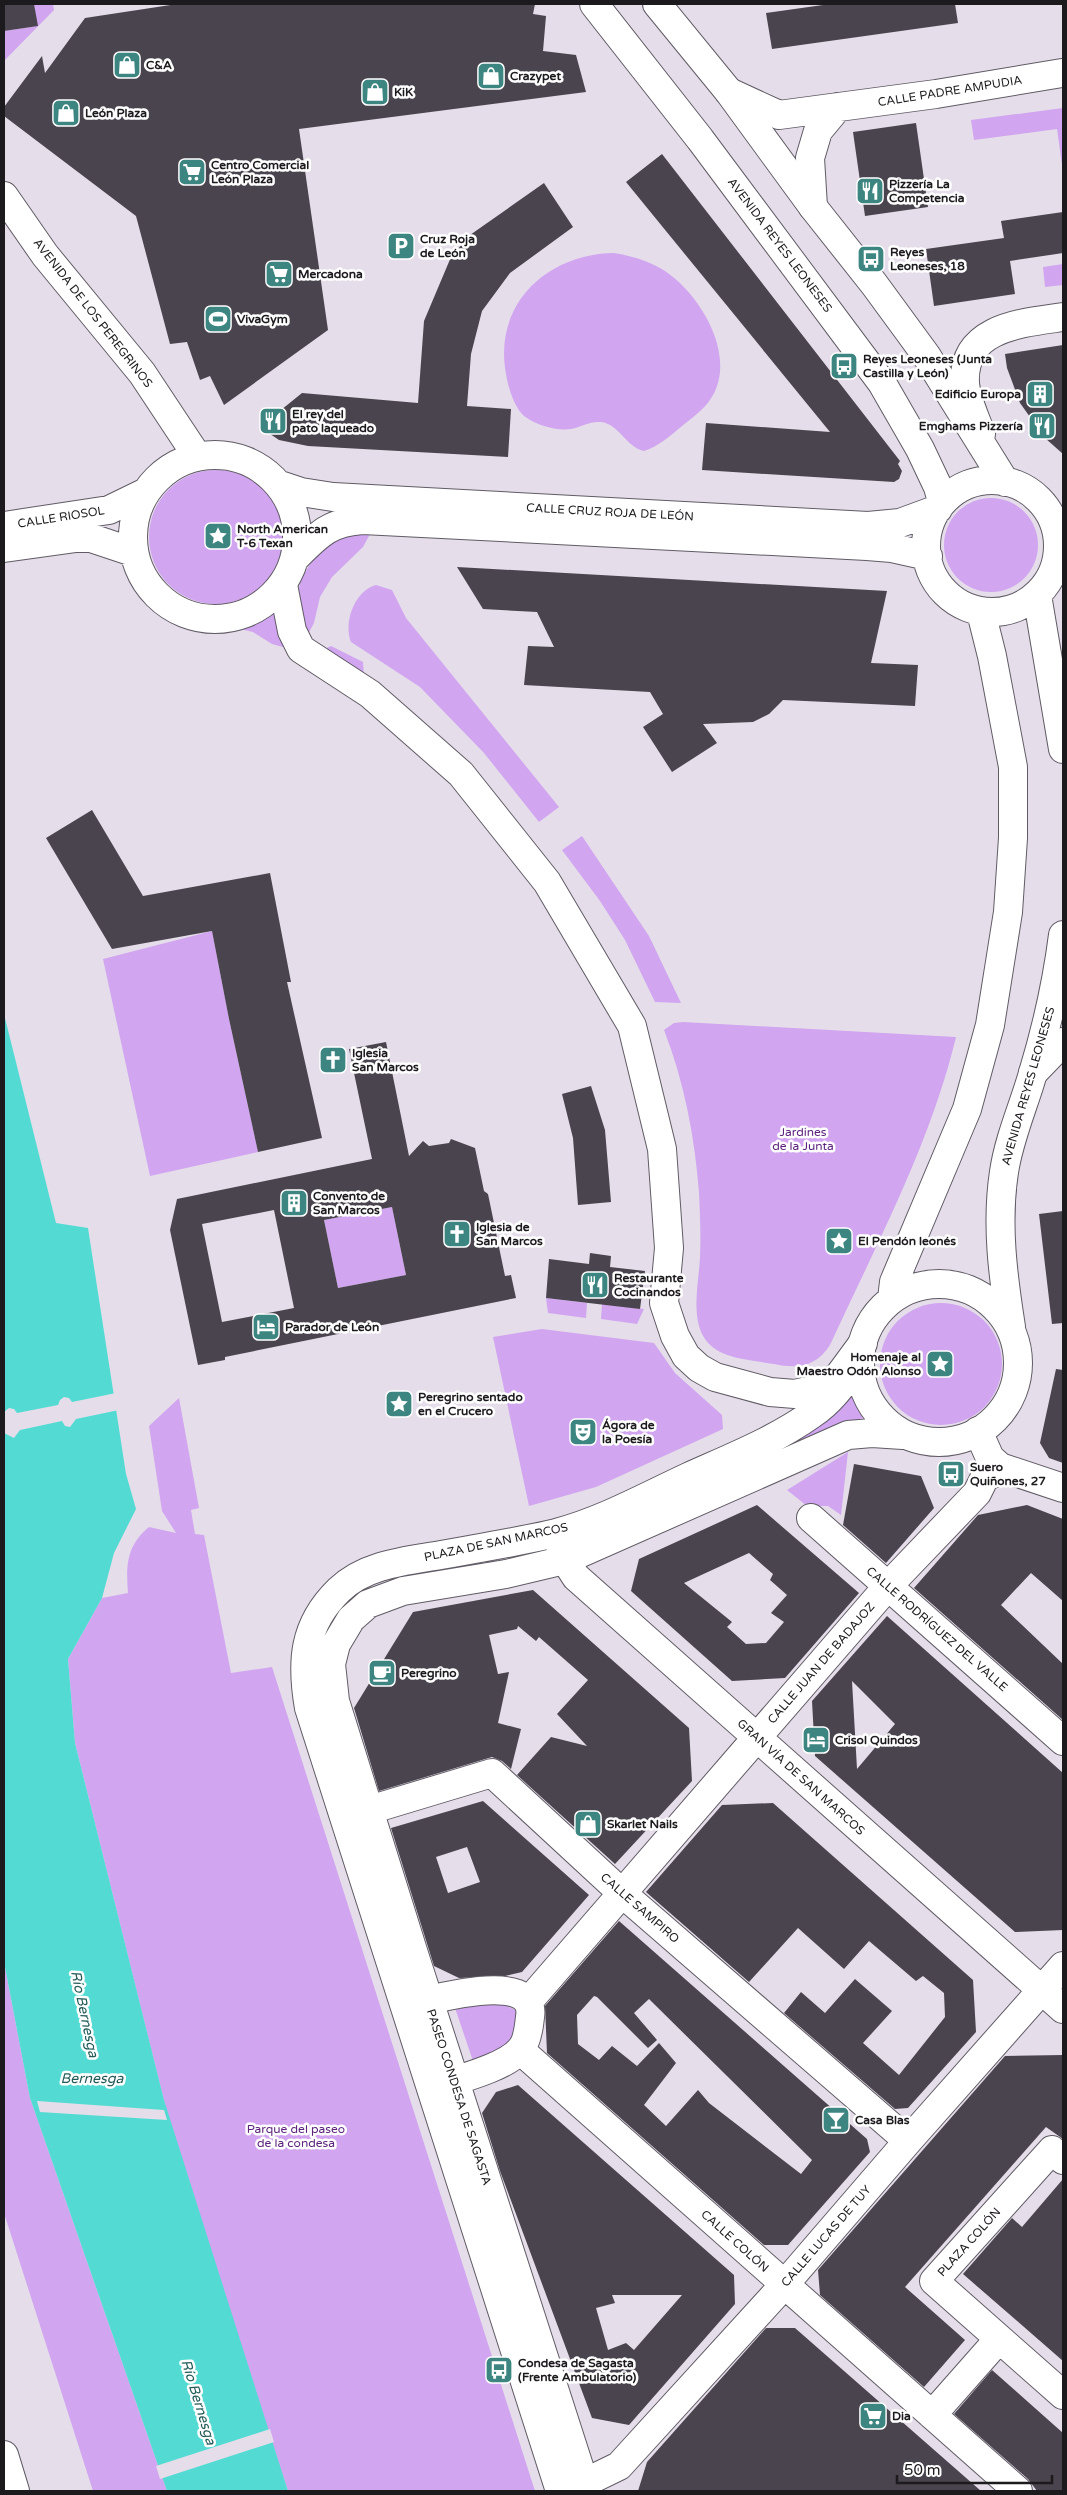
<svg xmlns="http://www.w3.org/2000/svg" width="1067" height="2495" font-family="'Varela Round',sans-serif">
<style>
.green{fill:#d1a5f0}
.water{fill:#53dbd3}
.pier{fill:#e5deea}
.building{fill:#4a444e;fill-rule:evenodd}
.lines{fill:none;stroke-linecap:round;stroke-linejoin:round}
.minor-casing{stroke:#605b65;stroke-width:30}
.major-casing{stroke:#605b65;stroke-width:30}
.minor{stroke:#fff;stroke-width:28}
.major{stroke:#fff;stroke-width:28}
.labels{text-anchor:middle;stroke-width:5;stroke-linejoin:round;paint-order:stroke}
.poi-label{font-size:12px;font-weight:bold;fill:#1d1a1e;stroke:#fff;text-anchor:start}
.street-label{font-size:12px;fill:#1d1a1e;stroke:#fff}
.park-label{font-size:12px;fill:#5c247d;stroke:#fff}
.water-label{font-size:14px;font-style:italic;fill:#235b58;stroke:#fff}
</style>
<rect width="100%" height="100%" fill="#e5deea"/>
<path class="green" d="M34,4H53L54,10L4,61V31L37,26Z
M1063,108V172L1057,129L974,140L971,120Z
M614,253C632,256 649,261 665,271C701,295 739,358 710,400C703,410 692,418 682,426C670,436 659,446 644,451C626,447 619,424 601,422C590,421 581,427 571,429C556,431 536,425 524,416C514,407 508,387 506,374C493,304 547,254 614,253Z
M1063,264V285L1045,287L1043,267Z
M149 537a67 67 0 1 1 134 0a67 67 0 1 1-134 0Z
M944 545a47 47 0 1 1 94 0a47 47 0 1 1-94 0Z
M351,531L370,534L363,547L332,577L320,597L314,623L307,636L298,592L301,579L319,549Z
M376,585L392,590L406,618L559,807L539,822L484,753L420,687L351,642C343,623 355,590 376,585Z
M274,613L280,632L290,649L272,644L253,632L240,629L256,624Z
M331,646L363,662L364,677L318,652Z
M582,836L649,936L681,1003L655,1002L625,940L600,901L562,850Z
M212,931L229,1019L258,1152L150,1176L103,959Z
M683,1022L956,1037C930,1145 876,1245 830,1345C816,1367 797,1369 774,1364C752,1360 718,1359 705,1339C690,1317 699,1282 700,1257C701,1236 700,1214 699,1193C695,1138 684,1081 664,1030L674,1023Z
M392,1207L406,1275L338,1288L324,1220Z
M546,1298L587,1303L586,1318L548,1313Z
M880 1364a61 61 0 1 1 122 0a61 61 0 1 1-122 0Z
M602,1304L644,1309L637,1324L601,1319Z
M542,1329L654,1343L675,1373L722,1415L723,1429L596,1487L529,1506L493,1337Z
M851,1392L863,1419L834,1428L794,1449L789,1441Z
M179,1398L199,1508L191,1510L195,1534L204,1535L231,1673L272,1667L535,2491H288L181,2169L75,1743L68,1659L102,1598L128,1593C126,1566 126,1546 149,1527L176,1533L162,1511L149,1426Z
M848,1452L841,1515L828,1506H807L787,1490Z
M4,1962L30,2098L167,2491H93L4,2213Z
M503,2004L515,2010L521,2019L517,2043L474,2064L454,2005Z"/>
<path class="water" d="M4,1014L56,1223L88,1228L126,1474L136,1509L114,1553L102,1598L68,1659L75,1743L164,2100L288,2491H167L30,2098L4,1962Z"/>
<path class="pier" d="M116,1393L119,1410L76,1419L70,1427L65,1426L62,1421L20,1430L14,1438L4,1433V1412L9,1408L14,1409L17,1413L58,1405L60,1400L64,1397L69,1398L72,1402Z
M37,2101L164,2110L167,2120L40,2112Z
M270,2429L274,2442L160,2479L156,2466Z"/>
<path class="building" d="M4,4H34L38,26L4,31Z
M177,4H535L533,14L546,16L543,51L576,55L586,92L299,129L328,330L224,405L210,376L200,380L187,342L170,344L136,216L4,116V107L42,56L45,73L85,18Z
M830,4H955L958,23L772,49L766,13Z
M916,123L928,207L865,216L853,132Z
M662,154L900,461L898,464L902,471L899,479L894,482L702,470L706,423L830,432L626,182Z
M544,183L573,227L510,273L482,311L471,354L467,406L511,409L508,457L308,446L279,440L260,427L302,393L418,403L424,321L451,257L470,235Z
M1063,212V253L1010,261L1015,294L934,306L926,249L1004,238L1001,221Z
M1063,345V454L1045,438L1020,403L1007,368L1005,354Z
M457,567L887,591L871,663L918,665L915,706L783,700L769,714L753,722L703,724L717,743L672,772L643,727L663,714L650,692L524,685L528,646L554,647L537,612L483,609Z
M92,810L143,896L270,873L291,982H287L322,1138L258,1152L229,1019L212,931L112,949L46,838Z
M386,1042L409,1156L423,1141L429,1146L449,1143L451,1139L475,1148L484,1191L488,1194L505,1276L511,1275L516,1298L225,1357V1360L198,1365L170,1230L177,1199L372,1159L349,1049ZM392,1207L406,1275L338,1288L324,1220ZM274,1210L294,1308L222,1322L202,1224Z
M591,1086L605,1130L611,1202L578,1205L573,1138L562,1094Z
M1063,1211V1323L1052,1324L1039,1214Z
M590,1253L611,1256L610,1267L645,1271L640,1309L546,1298L549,1259L589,1264Z
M1056,1369L1063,1370V1463L1049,1458L1040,1443Z
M854,1464L921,1476L934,1508L886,1563L843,1525Z
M757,1505L859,1593L785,1678L732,1681L631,1591L639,1559ZM749,1553L773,1574L770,1580L787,1595L771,1613L784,1622L766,1643L746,1644L727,1627L732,1622L684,1583Z
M1027,1505L1063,1519V1601L1031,1573L1001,1605L1063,1664V1720L914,1588L978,1515Z
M533,1590L689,1728L692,1781L615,1864L517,1775L551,1737L587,1746L557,1714L588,1680L539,1637L536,1641L518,1626L517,1629L489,1635L498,1674L509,1672L498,1723L521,1729L511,1769L502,1761L492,1757L379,1791L354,1708L413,1612Z
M887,1616L1063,1773V1930L1015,1932L815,1756L812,1701ZM852,1681L895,1724L857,1769Z
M483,1801L589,1895L522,1972L505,1976L459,1978L434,1966L391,1828ZM467,1847L480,1882L448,1893L436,1857Z
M773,1803L973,1980L976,2032L908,2108L895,2109L784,2013L801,1992L825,2013L855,1979L892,2011L863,2043L899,2075L945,2017L944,1993L923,1976L916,1981L869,1941L844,1969L798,1928L749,1982L646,1892L722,1805Z
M619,1921L867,2139L870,2152L788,2245H764L547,2053L545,2006ZM594,1996L597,1997L648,2048L657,2040L634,2013L649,1999L812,2160L801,2174L709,2103L698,2090L666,2126L644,2105L676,2063L659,2043L637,2066L612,2046L599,2060L578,2044L577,2015Z
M1063,2055V2139L1046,2127L905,2287L965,2340L924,2387L820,2295L818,2270L1005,2056Z
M518,2085L734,2275L735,2304L629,2425L592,2418L500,2171L482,2113L496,2092ZM612,2295H682L634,2350L626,2343L608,2350L596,2308L615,2303Z
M1063,2179V2361L963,2274L1012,2218L1022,2227Z
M766,2328H795L981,2491H638L647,2462Z
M992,2370L1063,2433V2491H1037L1028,2479L954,2414Z"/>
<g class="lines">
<defs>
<path id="minor" d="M729,92L779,115L936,94L1062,73
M4,196L45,255L142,373L197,456
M813,207L810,158L818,131L838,107
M981,434C976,419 966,399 965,383C962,327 1022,323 1063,317
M283,585L292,631L301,649L370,694L461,774L547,882L632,1026L662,1149L669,1248L664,1303L675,1336L686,1356L699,1368L715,1377L770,1392L795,1394L821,1388L838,1377L863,1343
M1033,1073L1063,1042
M978,1431L990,1458L1000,1467L1063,1488
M811,1518L1063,1741
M558,1539L565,1560L576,1577L1063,2009
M346,1817L492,1773L623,1894L908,2141
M528,2002L888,1586L977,1493L985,1477L1004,1469
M406,2007C428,2000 538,1968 530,2017C529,2027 527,2043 520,2050C505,2068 455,2080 432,2088
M520,2050L1018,2491
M1063,2160L1052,2150L934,2281L1063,2395
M932,2415L999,2339
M4,2455L15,2491
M576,2491L584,2483L619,2466L784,2285L908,2141L1063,1966"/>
<path id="major" d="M594,4L700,139L882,383L920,449L938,487L942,502
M657,4L729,92L813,207L874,284L926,355L1005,482
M133 537a82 82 0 1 1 164 0a82 82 0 1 1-164 0Z
M926 546a66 66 0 1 1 132 0a66 66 0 1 1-132 0Z
M280,485L301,492L333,497L868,526L900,523L938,509
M4,526L109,510L144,493
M4,548L76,538H91L133,552
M295,558C318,535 329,522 363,520L867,546L892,548L928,556
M1037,595L1063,749
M860 1363a79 79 0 1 1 158 0a79 79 0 1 1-158 0Z
M892,1299L894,1282L967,1109L990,1025L1008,912L1013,838V767L992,656L981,612
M1011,1327C1003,1276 996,1224 1004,1172C1009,1138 1024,1105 1033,1073C1047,1027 1057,982 1063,935
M560,2491L309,1708C301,1662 303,1625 339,1590C366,1564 406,1561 441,1555C479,1548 518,1542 556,1533C602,1521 645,1497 688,1477C730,1458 774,1441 812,1414C832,1401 846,1380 860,1361
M587,2491L414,1954L335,1701L331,1664L336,1644L351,1619L368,1604L403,1591L506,1574L565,1560L848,1435L872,1433L903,1435"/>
</defs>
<use href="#minor" class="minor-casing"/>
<use href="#major" class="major-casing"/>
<use href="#minor" class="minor"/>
<use href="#major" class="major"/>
</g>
<defs>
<symbol id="shop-square" viewBox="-11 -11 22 22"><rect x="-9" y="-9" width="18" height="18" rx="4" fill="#3d8580" stroke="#fff"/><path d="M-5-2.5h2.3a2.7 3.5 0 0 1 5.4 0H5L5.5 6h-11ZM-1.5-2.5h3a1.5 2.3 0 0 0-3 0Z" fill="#fff"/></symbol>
<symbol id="supermarket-square" viewBox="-11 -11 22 22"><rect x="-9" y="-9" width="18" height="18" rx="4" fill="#3d8580" stroke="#fff"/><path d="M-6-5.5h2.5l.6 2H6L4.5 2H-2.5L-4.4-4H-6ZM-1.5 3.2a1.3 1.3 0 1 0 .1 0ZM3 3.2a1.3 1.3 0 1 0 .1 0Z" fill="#fff"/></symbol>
<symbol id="restaurant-square" viewBox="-11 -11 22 22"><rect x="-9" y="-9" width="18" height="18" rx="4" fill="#3d8580" stroke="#fff"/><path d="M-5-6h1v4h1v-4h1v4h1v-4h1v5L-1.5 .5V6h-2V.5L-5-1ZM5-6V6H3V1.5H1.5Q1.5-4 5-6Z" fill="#fff"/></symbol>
<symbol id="parking-square" viewBox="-11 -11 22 22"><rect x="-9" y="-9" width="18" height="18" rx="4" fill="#3d8580" stroke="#fff"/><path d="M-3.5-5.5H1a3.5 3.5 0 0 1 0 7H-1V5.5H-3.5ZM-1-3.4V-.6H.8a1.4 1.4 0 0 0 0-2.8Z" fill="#fff"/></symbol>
<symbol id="bus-square" viewBox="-11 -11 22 22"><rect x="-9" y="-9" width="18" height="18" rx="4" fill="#3d8580" stroke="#fff"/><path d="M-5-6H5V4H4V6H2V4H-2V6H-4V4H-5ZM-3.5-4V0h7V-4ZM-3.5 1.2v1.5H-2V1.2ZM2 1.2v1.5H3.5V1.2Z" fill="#fff"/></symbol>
<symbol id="stadium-square" viewBox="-11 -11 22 22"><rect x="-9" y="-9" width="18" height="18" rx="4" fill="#3d8580" stroke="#fff"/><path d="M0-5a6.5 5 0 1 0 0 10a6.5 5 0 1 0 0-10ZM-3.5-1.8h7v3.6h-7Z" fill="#fff"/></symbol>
<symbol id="building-square" viewBox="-11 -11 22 22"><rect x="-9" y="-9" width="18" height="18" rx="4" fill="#3d8580" stroke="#fff"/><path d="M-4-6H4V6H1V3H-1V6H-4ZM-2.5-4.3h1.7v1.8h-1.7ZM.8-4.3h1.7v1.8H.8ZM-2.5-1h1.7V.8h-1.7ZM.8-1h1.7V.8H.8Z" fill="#fff"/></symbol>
<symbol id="sight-square" viewBox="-11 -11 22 22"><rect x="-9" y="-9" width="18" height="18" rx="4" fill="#3d8580" stroke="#fff"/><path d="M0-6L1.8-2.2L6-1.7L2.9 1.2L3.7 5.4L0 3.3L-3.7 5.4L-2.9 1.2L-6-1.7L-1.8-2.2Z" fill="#fff"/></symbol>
<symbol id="church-square" viewBox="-11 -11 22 22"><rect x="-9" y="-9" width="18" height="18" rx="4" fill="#3d8580" stroke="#fff"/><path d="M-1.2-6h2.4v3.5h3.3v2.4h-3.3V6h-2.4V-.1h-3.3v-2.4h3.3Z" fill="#fff"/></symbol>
<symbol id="hotel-square" viewBox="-11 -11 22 22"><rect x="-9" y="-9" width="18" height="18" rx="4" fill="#3d8580" stroke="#fff"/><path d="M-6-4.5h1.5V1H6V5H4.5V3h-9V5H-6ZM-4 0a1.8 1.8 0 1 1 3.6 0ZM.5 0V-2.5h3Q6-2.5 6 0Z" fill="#fff"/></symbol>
<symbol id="theatre-square" viewBox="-11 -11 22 22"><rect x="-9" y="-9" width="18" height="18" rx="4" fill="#3d8580" stroke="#fff"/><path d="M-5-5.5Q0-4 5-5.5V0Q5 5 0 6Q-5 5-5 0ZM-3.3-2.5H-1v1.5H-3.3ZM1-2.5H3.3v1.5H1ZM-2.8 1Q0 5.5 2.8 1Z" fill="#fff"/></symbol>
<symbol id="cafe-square" viewBox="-11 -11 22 22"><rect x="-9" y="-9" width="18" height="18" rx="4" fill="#3d8580" stroke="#fff"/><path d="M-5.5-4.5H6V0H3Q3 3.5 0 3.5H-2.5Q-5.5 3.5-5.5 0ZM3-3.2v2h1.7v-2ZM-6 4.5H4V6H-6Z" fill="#fff"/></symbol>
<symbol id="bar-square" viewBox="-11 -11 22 22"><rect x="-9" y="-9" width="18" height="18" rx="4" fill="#3d8580" stroke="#fff"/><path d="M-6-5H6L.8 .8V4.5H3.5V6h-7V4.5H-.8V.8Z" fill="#fff"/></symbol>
</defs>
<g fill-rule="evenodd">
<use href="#shop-square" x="111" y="49" width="32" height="32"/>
<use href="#shop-square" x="475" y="60" width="32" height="32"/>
<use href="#shop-square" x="359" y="76" width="32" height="32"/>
<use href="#shop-square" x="50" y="97" width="32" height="32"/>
<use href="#supermarket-square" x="176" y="156" width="32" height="32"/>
<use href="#restaurant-square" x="854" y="175" width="32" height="32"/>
<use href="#parking-square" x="385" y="230" width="32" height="32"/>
<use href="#bus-square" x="855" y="243" width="32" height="32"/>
<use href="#supermarket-square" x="263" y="258" width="32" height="32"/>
<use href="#stadium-square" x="202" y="303" width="32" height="32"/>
<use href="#bus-square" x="828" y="350" width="32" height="32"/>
<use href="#building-square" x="1024" y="378" width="32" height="32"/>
<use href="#restaurant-square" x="257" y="405" width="32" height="32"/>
<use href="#restaurant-square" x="1026" y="410" width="32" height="32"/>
<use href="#sight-square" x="202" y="520" width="32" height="32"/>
<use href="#church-square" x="317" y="1044" width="32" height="32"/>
<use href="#building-square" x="278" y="1187" width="32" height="32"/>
<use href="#church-square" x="441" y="1218" width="32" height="32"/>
<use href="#sight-square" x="823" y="1225" width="32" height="32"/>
<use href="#restaurant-square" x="579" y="1269" width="32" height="32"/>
<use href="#hotel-square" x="250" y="1311" width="32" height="32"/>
<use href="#sight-square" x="924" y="1348" width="32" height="32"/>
<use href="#sight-square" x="383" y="1388" width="32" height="32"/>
<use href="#theatre-square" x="567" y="1416" width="32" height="32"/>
<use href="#bus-square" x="935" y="1458" width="32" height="32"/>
<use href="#cafe-square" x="366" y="1657" width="32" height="32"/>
<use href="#hotel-square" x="800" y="1724" width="32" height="32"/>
<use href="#shop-square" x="572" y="1808" width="32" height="32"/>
<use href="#bar-square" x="820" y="2104" width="32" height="32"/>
<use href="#bus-square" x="483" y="2354" width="32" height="32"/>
<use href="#supermarket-square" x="857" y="2400" width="32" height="32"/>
</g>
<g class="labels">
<g class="poi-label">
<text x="146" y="69">C&amp;A</text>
<text x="510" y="80">Crazypet</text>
<text x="394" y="96">KiK</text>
<text x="85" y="117">León Plaza</text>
<text x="211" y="169">Centro Comercial<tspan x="211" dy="14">León Plaza</tspan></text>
<text x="889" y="188">Pizzería La<tspan x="889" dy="14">Competencia</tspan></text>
<text x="420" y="243">Cruz Roja<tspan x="420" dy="14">de León</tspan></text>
<text x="890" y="256">Reyes<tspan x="890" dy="14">Leoneses, 18</tspan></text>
<text x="298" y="278">Mercadona</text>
<text x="237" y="323">VivaGym</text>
<text x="863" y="363">Reyes Leoneses (Junta<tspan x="863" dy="14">Castilla y León)</tspan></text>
<text x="1021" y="398" text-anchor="end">Edificio Europa</text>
<text x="292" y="418">El rey del<tspan x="292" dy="14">pato laqueado</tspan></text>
<text x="1023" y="430" text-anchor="end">Emghams Pizzería</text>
<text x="237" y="533">North American<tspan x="237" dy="14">T-6 Texan</tspan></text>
<text x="352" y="1057">Iglesia<tspan x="352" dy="14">San Marcos</tspan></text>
<text x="313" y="1200">Convento de<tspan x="313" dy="14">San Marcos</tspan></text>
<text x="476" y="1231">Iglesia de<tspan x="476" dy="14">San Marcos</tspan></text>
<text x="858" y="1245">El Pendón leonés</text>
<text x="614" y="1282">Restaurante<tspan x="614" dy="14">Cocinandos</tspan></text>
<text x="285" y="1331">Parador de León</text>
<text x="921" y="1361" text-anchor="end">Homenaje al<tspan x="921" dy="14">Maestro Odón Alonso</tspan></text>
<text x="418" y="1401">Peregrino sentado<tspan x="418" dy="14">en el Crucero</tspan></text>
<text x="602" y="1429">Ágora de<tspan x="602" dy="14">la Poesía</tspan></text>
<text x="970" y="1471">Suero<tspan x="970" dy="14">Quiñones, 27</tspan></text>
<text x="401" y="1677">Peregrino</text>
<text x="835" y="1744">Crisol Quindos</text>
<text x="607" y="1828">Skarlet Nails</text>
<text x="855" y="2124">Casa Blas</text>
<text x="518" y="2367">Condesa de Sagasta<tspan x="518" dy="14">(Frente Ambulatorio)</tspan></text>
<text x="892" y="2420">Dia</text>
</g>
<g class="street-label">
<text transform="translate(950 91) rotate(-9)" y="4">CALLE PADRE AMPUDIA</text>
<text transform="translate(780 245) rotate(53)" y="4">AVENIDA REYES LEONESES</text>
<text transform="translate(93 313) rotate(52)" y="4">AVENIDA DE LOS PEREGRINOS</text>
<text transform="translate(610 512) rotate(3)" y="4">CALLE CRUZ ROJA DE LEÓN</text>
<text transform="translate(61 517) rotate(-9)" y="4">CALLE RIOSOL</text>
<text transform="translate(1028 1086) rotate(-74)" y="4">AVENIDA REYES LEONESES</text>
<text transform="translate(496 1542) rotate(-12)" y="4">PLAZA DE SAN MARCOS</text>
<text transform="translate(937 1629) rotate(41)" y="4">CALLE RODRÍGUEZ DEL VALLE</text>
<text transform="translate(821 1663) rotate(-49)" y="4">CALLE JUAN DE BADAJOZ</text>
<text transform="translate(801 1777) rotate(42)" y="4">GRAN VÍA DE SAN MARCOS</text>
<text transform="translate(640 1908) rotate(41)" y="4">CALLE SAMPIRO</text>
<text transform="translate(459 2097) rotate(72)" y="4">PASEO CONDESA DE SAGASTA</text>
<text transform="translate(826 2236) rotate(-49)" y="4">CALLE LUCAS DE TUY</text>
<text transform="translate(735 2241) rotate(42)" y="4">CALLE COLÓN</text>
<text transform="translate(969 2242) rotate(-48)" y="4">PLAZA COLÓN</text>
</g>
<g class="park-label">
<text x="803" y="1136">Jardines<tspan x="803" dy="14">de la Junta</tspan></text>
<text x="296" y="2133">Parque del paseo<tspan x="296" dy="14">de la condesa</tspan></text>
</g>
<g class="water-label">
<text transform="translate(85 2014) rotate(78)" y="5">Río Bernesga</text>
<text x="92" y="2083">Bernesga</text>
<text transform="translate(199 2402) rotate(73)" y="5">Río Bernesga</text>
</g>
</g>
<rect width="1067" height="2495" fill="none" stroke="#1d1a1e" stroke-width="10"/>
<path d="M897 2475v8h155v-8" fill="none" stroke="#1d1a1e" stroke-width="2.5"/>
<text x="904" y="2475" font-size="15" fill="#1d1a1e" stroke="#ffffff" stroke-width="4" paint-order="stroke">50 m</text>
</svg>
